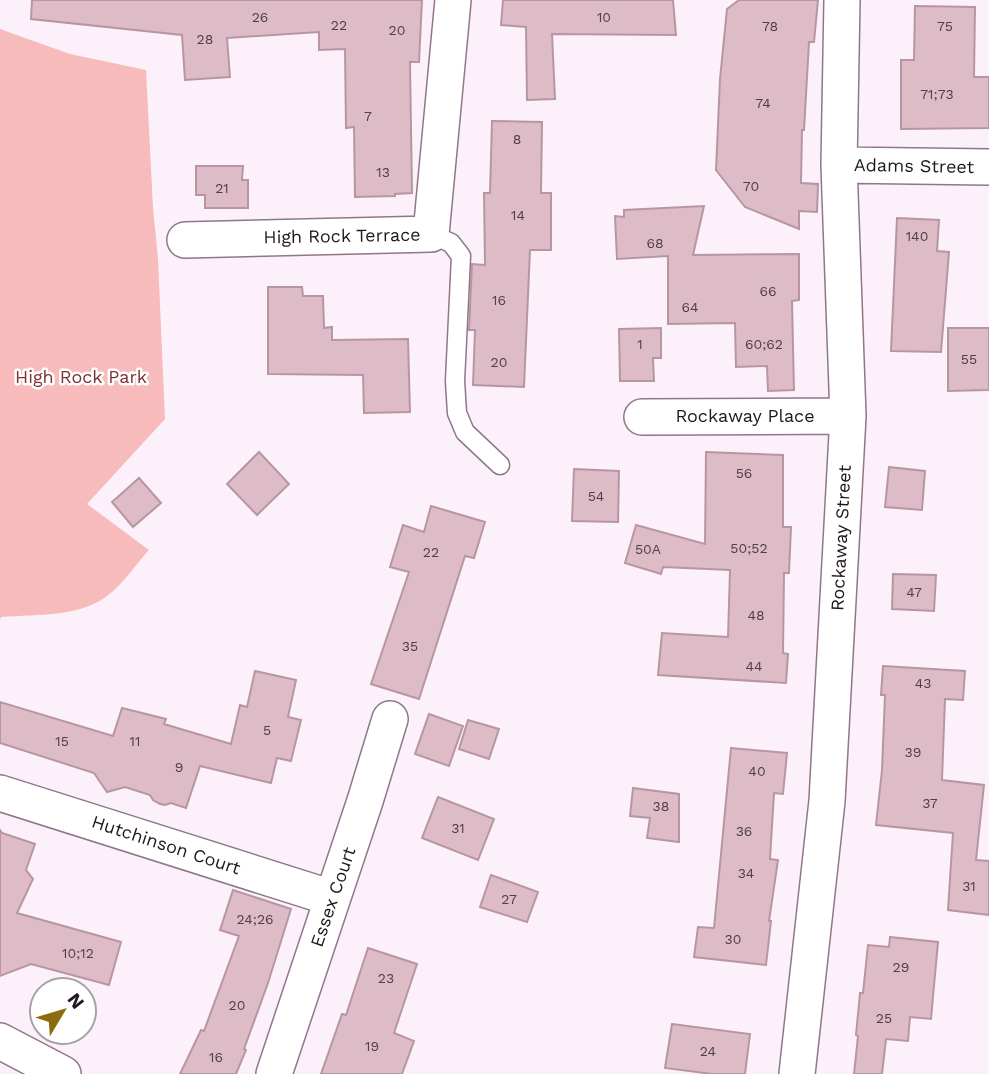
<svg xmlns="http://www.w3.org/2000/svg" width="989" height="1074" font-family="'Work Sans',sans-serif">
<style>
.green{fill:#f7bbbc}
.building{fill:#ddbbc7;stroke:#b796a2;stroke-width:2}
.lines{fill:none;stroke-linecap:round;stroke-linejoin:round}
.service-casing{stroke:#8f778b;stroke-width:21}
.minor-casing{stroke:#8f778b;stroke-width:38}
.service{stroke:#fff;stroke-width:18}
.minor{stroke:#fff;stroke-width:35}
.labels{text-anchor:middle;stroke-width:5;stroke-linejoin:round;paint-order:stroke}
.number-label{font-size:14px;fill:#50404a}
.street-label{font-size:18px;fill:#211720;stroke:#fff}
.park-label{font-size:18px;fill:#7b2f36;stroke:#fff}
</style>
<rect width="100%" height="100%" fill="#fcf1fa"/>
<path class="green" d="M0,29L70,54L146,70L153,208L158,259L165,419L87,504L149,550C137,563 126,580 112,592C83,618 38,614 1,617L0,620Z"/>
<path class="building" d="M32,0H422L419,62H410L412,193L395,194V196L355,197L354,127L346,128L345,49L319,50V32L227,38L230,77L185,80L182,35L31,19Z
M503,0H673L676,35L552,34L555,99L527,100L526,27L501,25Z
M739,0H818L814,42H809L804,130H802L801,183L818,184L817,212L799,211V229L745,207L716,170L720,79L727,9Z
M915,6L975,7L974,77H989V128L901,129V60H914Z
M492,121L542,122L541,193H551V250H530L524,387L473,385L475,330H469L472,264L485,265L484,193H490Z
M196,166H243L242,180H248V208H205V195H196Z
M704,206L693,255L799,254V300L792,301L794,390L768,391L767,366L736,367L735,323L668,324V256L617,259L615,216L624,217V210Z
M897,218L939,220L937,251L949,252L941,352L891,351Z
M268,287H302L303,296H323L324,328L332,327V340L408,339L410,412L364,413L363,375L268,374Z
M661,328V358H653L654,381H620L619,329Z
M948,328H989V390L948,391Z
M259,452L289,484L257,515L227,484Z
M706,452L783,455V527H791L789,573H784L783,653L788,654L786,683L658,675L662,633L728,637L730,570L663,567L661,574L625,563L636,525L705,544Z
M889,467L925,471L922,510L885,507Z
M574,469L619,471L618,522L572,521Z
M139,478L161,503L133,527L112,502Z
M431,506L485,522L474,558L465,556L419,699L371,684L409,572L390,567L403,525L424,532Z
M893,574L936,575L934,611L892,609Z
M883,666L965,671L963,700L945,699L942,780L984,785L976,860L989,861V915L948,910L953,833L876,825L882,770L885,695H881Z
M255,671L296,680L288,717L301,720L291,761L277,758L271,783L200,766L186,808L171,803L165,805L160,804L153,800L150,795L125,787L107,792L94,773L0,743V702L113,736L122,708L166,719L164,724L231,744L240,705L247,707Z
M429,714L463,726L449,766L415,754Z
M468,720L499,729L489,759L459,749Z
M731,748L787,753L783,794L774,793L770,859L778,860L769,921H771L766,965L694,957L698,927L714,928Z
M633,788L679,794V842L647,838L650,818L630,816Z
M438,797L494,819L478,860L422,838Z
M0,830L2,833L35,844L26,870L33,879L17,913L121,942L109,985L31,964L0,976Z
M491,875L538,892L527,922L480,907Z
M233,890L291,909L268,983L244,1049L246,1050L236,1074H180L201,1030L204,1031L239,936L220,930Z
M890,937L938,942L931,1019L910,1017L908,1041L886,1039L882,1074H854L858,1036L856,1035L860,993H863L868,945L889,947Z
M368,948L417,964L394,1033L414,1041L402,1074H321L342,1014L346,1015Z
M672,1024L750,1034L745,1074H712L665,1068Z"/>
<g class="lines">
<defs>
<path id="service" d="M431,234L451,243L461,256L455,381L457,413L465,432L500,465"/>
<path id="minor" d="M839,165L989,167
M185,240L431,234L453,0
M642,417L848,416
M0,793L332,898
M0,1041L63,1074
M274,1074L365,801L390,719
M797,1074L827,801L848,416L839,165L842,0"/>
</defs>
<use href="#service" class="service-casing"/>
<use href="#minor" class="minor-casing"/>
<use href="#service" class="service"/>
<use href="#minor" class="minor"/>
</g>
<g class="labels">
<g class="number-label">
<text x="260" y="22">26</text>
<text x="604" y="22">10</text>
<text x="339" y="30">22</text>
<text x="770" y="31">78</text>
<text x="945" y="31">75</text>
<text x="397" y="35">20</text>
<text x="205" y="44">28</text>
<text x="937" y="99">71;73</text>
<text x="763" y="108">74</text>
<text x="368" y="121">7</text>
<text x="517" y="144">8</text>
<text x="383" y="177">13</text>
<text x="751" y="191">70</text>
<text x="222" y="193">21</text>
<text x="518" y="220">14</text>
<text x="917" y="241">140</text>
<text x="655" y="248">68</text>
<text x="768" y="296">66</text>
<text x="499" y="305">16</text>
<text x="690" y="312">64</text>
<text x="640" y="349">1</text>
<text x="764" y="349">60;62</text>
<text x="969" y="364">55</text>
<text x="499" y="367">20</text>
<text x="744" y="478">56</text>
<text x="596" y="501">54</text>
<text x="749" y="553">50;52</text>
<text x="648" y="554">50A</text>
<text x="431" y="557">22</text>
<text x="914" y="597">47</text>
<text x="756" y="620">48</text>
<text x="410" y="651">35</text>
<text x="754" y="671">44</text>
<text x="923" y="688">43</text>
<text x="267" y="735">5</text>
<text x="62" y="746">15</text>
<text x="135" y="746">11</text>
<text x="913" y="757">39</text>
<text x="179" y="772">9</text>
<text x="757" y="776">40</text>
<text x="930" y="808">37</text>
<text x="661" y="811">38</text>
<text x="458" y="833">31</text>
<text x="744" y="836">36</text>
<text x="746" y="878">34</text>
<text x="969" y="891">31</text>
<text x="509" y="904">27</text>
<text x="255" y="924">24;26</text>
<text x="733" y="944">30</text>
<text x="78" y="958">10;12</text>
<text x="901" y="972">29</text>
<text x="386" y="983">23</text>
<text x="237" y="1010">20</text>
<text x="884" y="1023">25</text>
<text x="372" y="1051">19</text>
<text x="708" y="1056">24</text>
<text x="216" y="1062">16</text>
</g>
<g class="street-label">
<text transform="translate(914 166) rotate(1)" y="6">Adams Street</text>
<text transform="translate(342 236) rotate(-1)" y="6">High Rock Terrace</text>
<text x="745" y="422">Rockaway Place</text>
<text transform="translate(841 538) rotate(-87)" y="6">Rockaway Street</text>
<text transform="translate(166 845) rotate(18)" y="6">Hutchinson Court</text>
<text transform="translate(333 897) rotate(-71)" y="6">Essex Court</text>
</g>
<g class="park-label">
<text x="81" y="383">High Rock Park</text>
</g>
</g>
<g transform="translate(63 1011) rotate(52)"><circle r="33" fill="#ffffff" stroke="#a6a2a6" stroke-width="2"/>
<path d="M0-5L12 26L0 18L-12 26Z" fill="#8d6c0f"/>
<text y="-10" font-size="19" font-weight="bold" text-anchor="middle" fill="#211720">N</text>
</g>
</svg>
